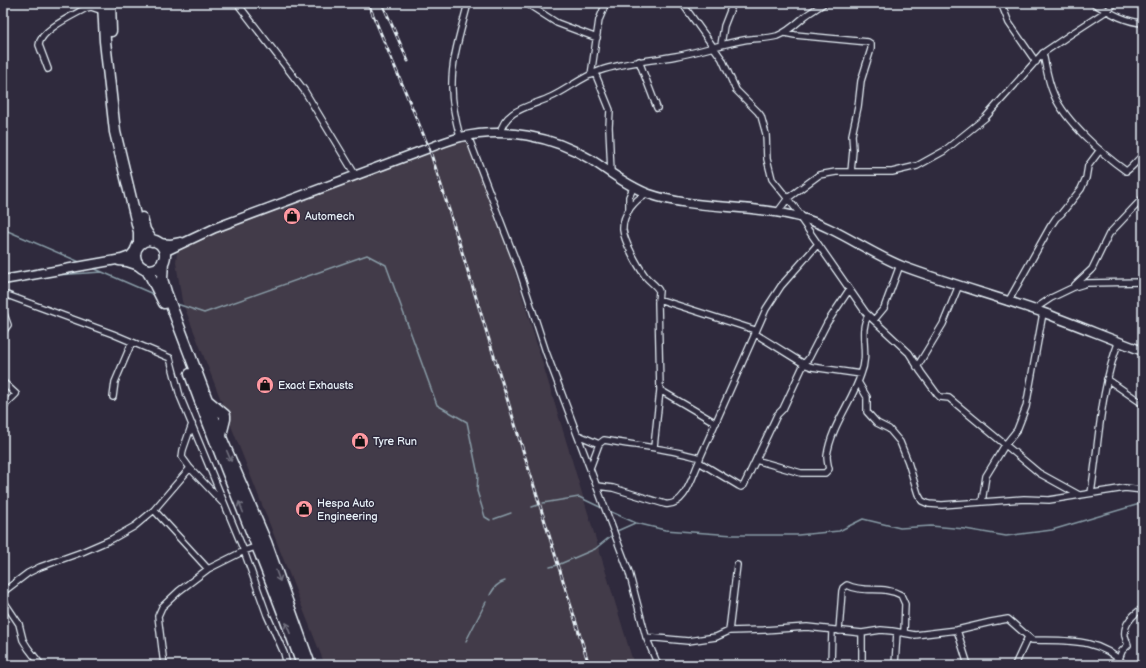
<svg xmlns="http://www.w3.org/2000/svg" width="1146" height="668" font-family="'Balsamiq Sans',sans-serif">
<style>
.built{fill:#433b48}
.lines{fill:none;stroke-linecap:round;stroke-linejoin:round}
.stream{stroke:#889ba6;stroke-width:1.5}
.street-casing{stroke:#e8f1f8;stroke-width:8}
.secondary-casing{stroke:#e8f1f8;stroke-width:11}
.highway-casing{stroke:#e8f1f8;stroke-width:13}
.street{stroke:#2f2a3d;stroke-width:5.5}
.secondary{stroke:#2f2a3d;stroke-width:8}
.highway{stroke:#2f2a3d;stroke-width:10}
.rail-casing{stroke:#e8f1f8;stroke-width:3}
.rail{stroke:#2f2a3d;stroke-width:1.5;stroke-dasharray:4.5;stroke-linecap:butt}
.oneway{stroke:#70707e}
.labels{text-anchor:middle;stroke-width:3;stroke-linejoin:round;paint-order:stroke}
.poi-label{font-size:11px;fill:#e8f1f8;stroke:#2f2a3d;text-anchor:start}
</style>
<rect width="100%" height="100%" fill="#2f2a3d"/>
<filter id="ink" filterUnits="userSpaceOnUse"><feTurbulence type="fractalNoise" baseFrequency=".025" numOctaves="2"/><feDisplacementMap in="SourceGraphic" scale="8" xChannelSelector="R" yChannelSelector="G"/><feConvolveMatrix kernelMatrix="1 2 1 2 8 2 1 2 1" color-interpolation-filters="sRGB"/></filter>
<g filter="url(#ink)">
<path class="built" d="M467,139L504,236L634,665H325L182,301L176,262L177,253L183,246L201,237L403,160Z"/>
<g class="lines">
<path class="stream" d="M3,229L82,263
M93,268L153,294
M56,275L102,272
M3,285L13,282
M177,304L204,313L367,255L386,265L437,405L467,422L478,475L477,491L485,517L490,520
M543,503L579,497L602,508
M532,507L538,505
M607,510L636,523L665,530L733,535H798L839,531L863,519L900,528L931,526L965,529L1006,536L1052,530L1143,503
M494,519L511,513
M617,531L635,523
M560,564L595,549L611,536
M550,567L558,565
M490,595C494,588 497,583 505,581
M466,641L486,602"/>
<defs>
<path id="street" d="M237,3L304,90L356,176
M526,3L557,23L597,38
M682,3L722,59L736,90L758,112L761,116L766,134L767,159L772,179L804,219
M1001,3L1009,23L1036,62
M1093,3C1109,12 1125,22 1143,23
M785,33L795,35L868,42L871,44V49L861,81L858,107L852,135L853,150L851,172
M721,45L724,26L733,3
M1043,53C1046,67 1048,82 1054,95C1066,122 1102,154 1126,171C1131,169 1138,159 1143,155
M639,61L657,108
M48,69L39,45C40,30 74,15 86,8L91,7L103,11
M595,73L610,110L609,127L611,173
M591,75L599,20L606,3
M500,134C504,109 532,106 551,97C568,89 582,77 599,71C625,62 650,61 676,56C699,52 721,44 744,40C755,38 767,39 777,36C788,32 796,24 804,17C810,12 818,8 824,3
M468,136L519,269L546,352L629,572L646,637L658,665
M460,137C456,122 452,105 452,88C451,60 461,31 468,3
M647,193C635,200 622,214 623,230C624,239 629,248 633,256C637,263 641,271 646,277C650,282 656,285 659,291L658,302L660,390L654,447
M629,210V197L634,186
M777,213L788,198L819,175L836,172H892L917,166L944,151L985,118L1043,53L1071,34L1108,10L1115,3
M800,218L866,313L909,353L921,372L937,394L940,397L949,398L1039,473L1079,495
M1075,285L1092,269L1109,234L1143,198
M3,295H7L113,334L170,358L180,396L244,551L267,615L284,653L287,665
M658,299L755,330
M1008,302L1050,227L1056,218L1061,214L1081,189L1086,178L1088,166L1100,150
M1033,310L1051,298L1074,287L1087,283L1143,282
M3,311L8,325L3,332
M874,320L884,308L900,265
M754,333L804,364L812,367L861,374C870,353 858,332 868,316
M917,367L943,324L959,285
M1107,379L1143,404
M3,382L16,394L3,407
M858,382L867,397V412L877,423L889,429L900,442L908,462L918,494L922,501L929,504L942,505L1024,499L1049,500L1125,488L1143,490
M660,390L716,423
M113,397L115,382L132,342
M192,424L183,450L182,457L190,468L222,502
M578,435L599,444L604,440C636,446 668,448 700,458
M756,460L801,473H825L829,469C828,465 827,460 827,456C831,426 852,402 861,374
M699,462L739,486L741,487L744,485L777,415L783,409L804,364L809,358L827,323L849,290
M590,468L599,444
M597,486L613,488L665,504C685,507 692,477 699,462L700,458L766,309L781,286L818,244
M1091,493C1099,443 1100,389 1119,341
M982,502L986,476L1005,445L1017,430L1026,407L1043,313
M154,510L208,569
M3,592L28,573L40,567L82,552L112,539L135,526L154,510L190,468
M3,600L19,624L23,640L28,648L41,665
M957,630L968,665
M729,631L737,565
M839,631L842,591L843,588L847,585C864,594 884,585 901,595L905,604L904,633
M646,637L688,641L716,637L729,631L764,630L807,627L862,633L881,630L892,631L915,635L957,630L991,622L1008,619L1032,640C1066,641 1099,637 1125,665
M1119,659L1122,651L1128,645C1127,642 1126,639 1125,636C1123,623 1134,614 1143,608
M164,665L158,616L162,607L179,591L208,569L244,551L258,546
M831,665L832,630
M862,665V633
M895,665L897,632
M1015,665L1028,637"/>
<path id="secondary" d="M157,243L171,244L181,242
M164,252L215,228L429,148C439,144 450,140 461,137C504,127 552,136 590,159C609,171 627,186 649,194C695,210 751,204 799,217C836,227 867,252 902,266C950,284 999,297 1047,314C1079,326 1111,339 1143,351
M119,261L127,262L139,266
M3,280L122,259L130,256L136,249"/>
<path id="highway" d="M103,3L105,41L115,132L139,232V243L137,247
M110,3L111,31
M142,218L145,230L152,241
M135 255a15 15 0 1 1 30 0a15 15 0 1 1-30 0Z
M163,261L162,279L166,292L223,442L266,542L310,665
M146,269L151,277L164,303
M190,374C225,472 268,567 302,665
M208,401L225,415V419L221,435"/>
</defs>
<use href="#street" class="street-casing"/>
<use href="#secondary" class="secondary-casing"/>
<use href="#highway" class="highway-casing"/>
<use href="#street" class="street"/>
<use href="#secondary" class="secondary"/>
<use href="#highway" class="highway"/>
<defs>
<path id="rail" d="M368,3L429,148L450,213L589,665
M382,3L408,61"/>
</defs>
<use href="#rail" class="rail-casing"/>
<use href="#rail" class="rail"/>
</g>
<defs><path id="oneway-shaft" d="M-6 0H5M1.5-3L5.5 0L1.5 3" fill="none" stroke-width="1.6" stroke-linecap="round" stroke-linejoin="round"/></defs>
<g class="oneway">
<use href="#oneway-shaft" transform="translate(229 456) rotate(67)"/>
<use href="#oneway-shaft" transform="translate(241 507) rotate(-112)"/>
<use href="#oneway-shaft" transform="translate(278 576) rotate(70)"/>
<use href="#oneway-shaft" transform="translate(288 628) rotate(-111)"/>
</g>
</g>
<defs>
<symbol id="shop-disc" viewBox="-11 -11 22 22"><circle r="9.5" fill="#ff9aa2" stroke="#2f2a3d"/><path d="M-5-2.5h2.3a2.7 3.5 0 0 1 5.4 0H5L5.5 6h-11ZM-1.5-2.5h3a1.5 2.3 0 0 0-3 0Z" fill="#111"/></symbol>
</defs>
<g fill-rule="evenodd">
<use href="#shop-disc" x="282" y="206" width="20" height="20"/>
<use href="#shop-disc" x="255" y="375" width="20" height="20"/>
<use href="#shop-disc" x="350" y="431" width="20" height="20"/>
<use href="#shop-disc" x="294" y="499" width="20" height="20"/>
</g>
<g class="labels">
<g class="poi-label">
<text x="305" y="220">Automech</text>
<text x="278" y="389">Exact Exhausts</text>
<text x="373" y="445">Tyre Run</text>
<text x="317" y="507">Hespa Auto<tspan x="317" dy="13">Engineering</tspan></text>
</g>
</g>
<rect width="1146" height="668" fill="none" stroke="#2f2a3d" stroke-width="16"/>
<rect x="8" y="8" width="1130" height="652" fill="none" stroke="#e8f1f8" stroke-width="1.5" filter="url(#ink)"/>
</svg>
